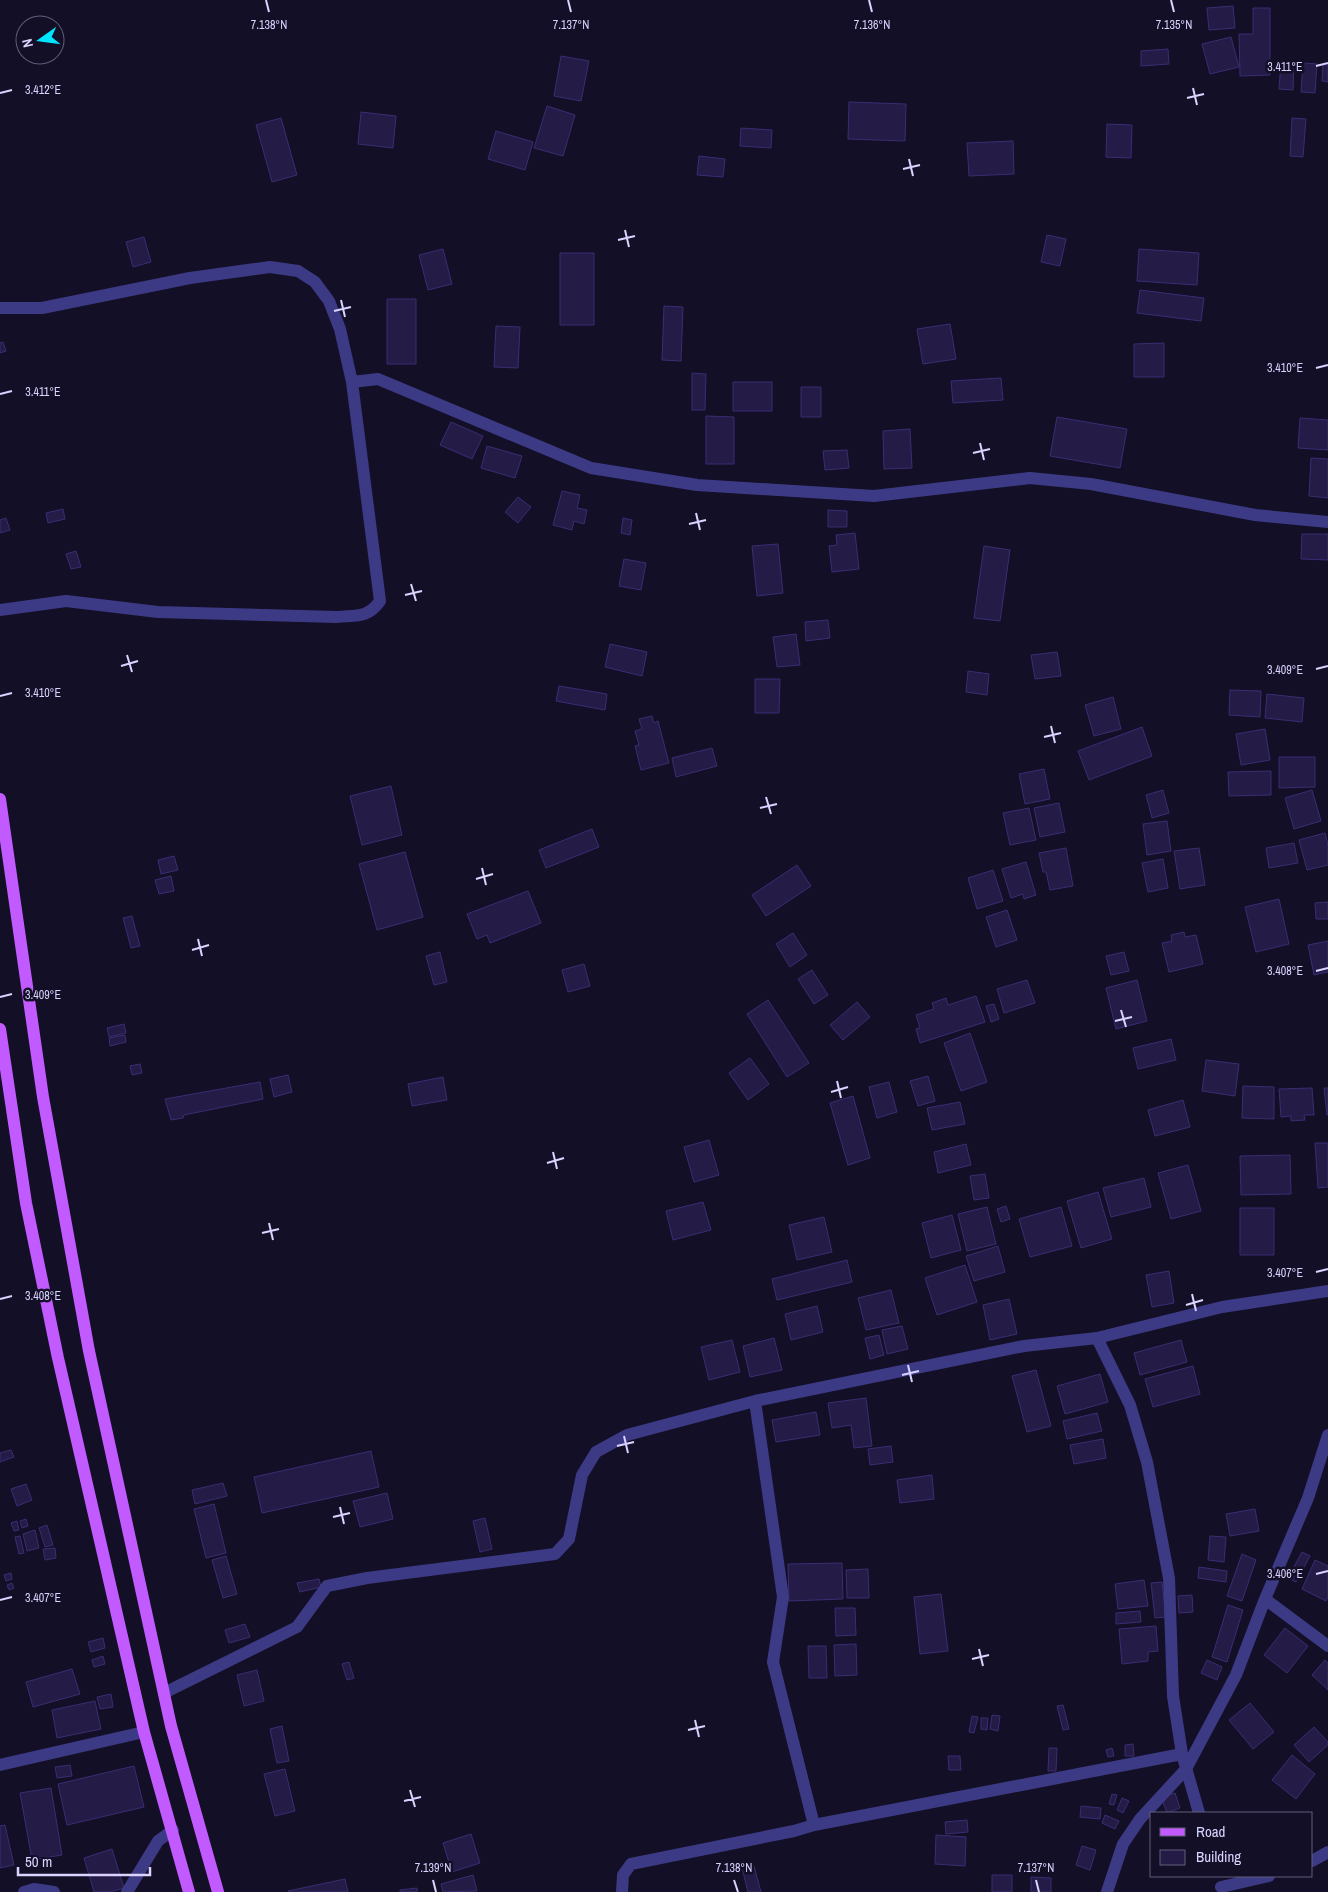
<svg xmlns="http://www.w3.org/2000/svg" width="1328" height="1892" font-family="'Archivo Narrow',sans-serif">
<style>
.building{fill:#241b47;stroke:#3b2d73}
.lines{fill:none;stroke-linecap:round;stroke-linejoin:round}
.minor{stroke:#3d3a85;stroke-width:12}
.primary{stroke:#c25bff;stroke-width:12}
.ticks{fill:none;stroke:#d9d4ff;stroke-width:2}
.ticks-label{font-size:12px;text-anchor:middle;fill:#d9d4ff;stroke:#130f26;stroke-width:5;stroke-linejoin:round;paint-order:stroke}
</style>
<rect width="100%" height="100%" fill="#130f26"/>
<path class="building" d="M1233,6L1235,28L1209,30L1207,8Z
M1253,8H1270V75L1240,76L1239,34H1253Z
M1231,37L1239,67L1210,74L1202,44Z
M1168,49L1169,64L1141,66V51Z
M561,56L589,61L581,101L554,96Z
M1281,61H1294L1293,90L1279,89Z
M1303,63L1317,64L1315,93L1301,92Z
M1323,64H1328V82L1322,81Z
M849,102L906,104L905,141L848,139Z
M547,106L575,115L563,156L534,148Z
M361,112L396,116L393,148L358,144Z
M281,118L297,175L272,182L256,125Z
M1292,118L1306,119L1303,157L1290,156Z
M1107,124L1132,125L1131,158L1106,157Z
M741,128L772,130L771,148L740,146Z
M496,131L533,142L525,170L488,159Z
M1013,141L1014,174L969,176L967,143Z
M699,156L725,159L723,177L697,175Z
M1047,235L1066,239L1060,266L1041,262Z
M144,237L151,262L133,267L126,242Z
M443,249L452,284L428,290L419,255Z
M1139,249L1199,253L1197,285L1137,281Z
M560,253H594V325H560Z
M1140,290L1204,298L1201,321L1137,313Z
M387,299H416V364H387Z
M664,306L683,307L681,361L662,360Z
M950,324L956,359L923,364L917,329Z
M496,326L520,327L518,368L494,367Z
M3,342L6,351L0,353V343Z
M1164,343V377H1134V344Z
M692,373L706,374L705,410H692Z
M1001,378L1003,400L953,403L951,381Z
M733,382H772V411H733Z
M801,387H821V417H801Z
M706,416L734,417V464H706Z
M1057,417L1127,429L1120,468L1050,456Z
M1300,418L1328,420V450L1298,448Z
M451,422L483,436L472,459L440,445Z
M910,429L912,468L884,469L883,431Z
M487,446L522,456L515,478L481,468Z
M847,450L849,468L825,470L823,451Z
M1311,458L1328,459V498L1309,496Z
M562,491L580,495L577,508L587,510L584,524L574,521L572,530L553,525Z
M518,497L531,507L518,523L505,512Z
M63,509L65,519L48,523L46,513Z
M828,510L847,511V527H828Z
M6,518L10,530L0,533V520Z
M623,518L632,520L630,535L621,533Z
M855,533L859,569L832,572L829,546L837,545L836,535Z
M1302,534H1328V560L1301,559Z
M778,544L783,593L757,596L752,546Z
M984,546L1010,550L1000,621L974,618Z
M76,551L81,567L71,569L66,554Z
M624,559L646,563L641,590L619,586Z
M828,620L830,638L806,641L805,622Z
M796,634L800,665L777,667L773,637Z
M610,644L647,652L642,676L605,667Z
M1057,652L1061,676L1035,679L1031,655Z
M968,671L989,674L987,695L966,692Z
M755,679H780L779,713H755Z
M559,686L607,694L605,710L556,701Z
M1230,690L1261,691L1260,717L1229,715Z
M1267,694L1304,698L1302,722L1265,718Z
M1113,697L1121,729L1094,736L1085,705Z
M652,716L654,723L658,721L669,763L641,770L635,746L639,745L635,731L642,729L639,719Z
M1142,727L1152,756L1089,780L1078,751Z
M1265,729L1270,760L1241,765L1236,734Z
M712,748L717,766L676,777L672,758Z
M1279,757H1315V787L1279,788Z
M1044,769L1050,799L1025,804L1019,774Z
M1271,771V795L1229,796L1228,772Z
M391,786L402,835L362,845L350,796Z
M1163,790L1169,813L1152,818L1146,795Z
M1312,790L1321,821L1294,829L1285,798Z
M1059,803L1065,832L1040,837L1034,808Z
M1029,808L1036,840L1010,845L1003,813Z
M1167,821L1171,851L1147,855L1143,824Z
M592,829L599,847L546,868L539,850Z
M1325,833L1328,845V865L1307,870L1299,840Z
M1294,843L1298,863L1269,868L1266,848Z
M1066,848L1073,886L1050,890L1046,872H1043L1039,853Z
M1199,848L1205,885L1180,889L1174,851Z
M405,852L423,917L377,930L359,864Z
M174,856L178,870L161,874L158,860Z
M1163,859L1168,888L1148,892L1142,863Z
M1026,862L1036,895L1024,899L1023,894L1011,898L1002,869Z
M797,865L811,886L766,916L752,895Z
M993,870L1003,901L977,909L968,878Z
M171,876L174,891L159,894L155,880Z
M528,891L541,923L490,943L487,935L477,939L467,914Z
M1279,899L1289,944L1256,952L1245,907Z
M1328,902V919H1316L1315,903Z
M1007,910L1017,940L996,947L986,917Z
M132,916L140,946L131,948L123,918Z
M1184,932L1185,937L1196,935L1203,964L1169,972L1162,943L1172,941L1171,935Z
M793,933L807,955L790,967L776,944Z
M1328,941V972L1314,975L1308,945Z
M440,952L447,982L434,985L426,956Z
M1124,952L1129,971L1111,975L1106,956Z
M584,964L590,986L568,992L562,970Z
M812,970L828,995L814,1004L798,979Z
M1027,980L1035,1003L1004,1013L997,989Z
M1137,980L1147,1021L1116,1029L1106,988Z
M976,996L985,1022L920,1043L916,1029L920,1028L916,1015L934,1009L932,1003L946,998L948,1005Z
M768,1000L809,1063L787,1077L747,1014Z
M857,1002L870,1017L843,1040L830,1025Z
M994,1004L999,1019L991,1022L986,1006Z
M124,1024L126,1033L109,1037L107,1028Z
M970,1033L987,1082L961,1091L944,1043Z
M125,1035L126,1042L110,1046L109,1038Z
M1171,1039L1176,1060L1138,1069L1133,1048Z
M750,1058L769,1084L748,1100L729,1073Z
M1206,1060L1239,1064L1235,1096L1202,1091Z
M140,1064L142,1073L132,1075L130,1066Z
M288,1075L292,1092L274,1097L270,1079Z
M928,1076L935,1101L918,1106L910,1081Z
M443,1077L447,1100L412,1106L408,1084Z
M260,1082L263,1099L184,1115L183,1118L171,1120L165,1099Z
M889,1082L897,1112L877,1118L869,1087Z
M1243,1086L1274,1087V1119L1242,1118Z
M1312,1088L1314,1115H1304L1305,1120L1291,1121V1116L1281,1117L1279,1089Z
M1324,1088H1328V1115H1327Z
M853,1096L870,1158L848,1165L830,1103Z
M1183,1100L1190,1127L1155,1136L1148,1110Z
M960,1102L965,1124L932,1130L927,1108Z
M709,1140L719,1175L694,1182L684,1147Z
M1315,1143H1328V1187L1318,1188Z
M966,1144L971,1165L938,1173L934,1152Z
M1290,1155L1291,1194L1241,1195L1240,1156Z
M1188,1165L1201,1211L1171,1219L1158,1173Z
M985,1174L989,1198L974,1200L970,1176Z
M1144,1178L1151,1207L1111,1217L1103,1188Z
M1098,1192L1112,1239L1081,1248L1067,1201Z
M703,1202L711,1230L673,1240L666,1211Z
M1006,1206L1010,1219L1001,1222L997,1209Z
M987,1207L996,1244L967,1251L958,1214Z
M1061,1207L1072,1246L1030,1257L1019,1219Z
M1240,1208H1274V1255H1240Z
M952,1215L961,1250L931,1258L922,1223Z
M824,1217L832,1252L797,1260L789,1225Z
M998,1246L1005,1272L974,1281L966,1256Z
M847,1260L852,1282L777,1300L772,1279Z
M965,1265L977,1302L937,1315L925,1278Z
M1169,1271L1174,1303L1152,1307L1146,1275Z
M891,1290L899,1323L866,1330L858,1298Z
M1009,1299L1017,1334L990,1340L983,1305Z
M817,1306L823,1332L791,1340L785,1314Z
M902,1326L908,1349L887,1354L882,1330Z
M879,1335L884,1355L870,1359L865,1338Z
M774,1338L782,1370L750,1377L743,1346Z
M732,1340L740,1372L709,1380L701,1347Z
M1181,1340L1187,1362L1140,1375L1134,1353Z
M1193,1366L1200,1394L1153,1407L1145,1379Z
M1036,1370L1051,1426L1027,1432L1012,1376Z
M1100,1374L1108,1402L1065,1414L1057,1386Z
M866,1398L872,1446L854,1448L851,1425L832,1428L828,1403Z
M816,1412L820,1435L776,1442L772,1420Z
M1097,1413L1102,1431L1067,1439L1063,1421Z
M1103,1439L1106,1458L1074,1464L1070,1445Z
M891,1446L893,1462L870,1465L868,1449Z
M11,1450L14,1457L0,1462V1453Z
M371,1451L379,1487L262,1513L254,1477Z
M932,1475L934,1499L900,1503L897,1480Z
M223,1483L227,1496L195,1504L192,1490Z
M26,1484L32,1500L17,1506L11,1489Z
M387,1493L393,1519L360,1527L353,1501Z
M214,1504L226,1553L206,1558L194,1509Z
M1255,1509L1259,1531L1230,1536L1226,1514Z
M485,1518L492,1549L480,1552L473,1521Z
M26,1519L28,1526L22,1528L20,1521Z
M17,1521L19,1530L14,1531L11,1523Z
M47,1525L53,1545L45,1547L39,1528Z
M35,1530L39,1548L27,1551L23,1534Z
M20,1536L24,1553L19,1554L15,1537Z
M1210,1536L1226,1537L1224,1562L1208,1560Z
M55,1548L56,1558L45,1560L43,1549Z
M1302,1552L1310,1556L1296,1582L1288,1578Z
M1242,1554L1256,1560L1242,1601L1227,1596Z
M226,1556L237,1594L223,1598L212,1560Z
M1315,1560L1328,1566V1597L1326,1601L1302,1589Z
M842,1563L843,1599L789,1601L788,1564Z
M1199,1567L1227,1571L1226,1582L1198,1578Z
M868,1569L869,1598H847L846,1570Z
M11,1573L12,1579L6,1581L4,1575Z
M319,1579L321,1587L300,1592L297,1583Z
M1144,1580L1148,1606L1118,1609L1115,1584Z
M1162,1582L1166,1617L1155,1618L1151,1583Z
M12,1583L14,1588L9,1590L7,1585Z
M941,1594L948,1651L920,1654L914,1597Z
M1192,1595L1193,1612L1179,1613L1178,1596Z
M1228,1605L1243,1610L1227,1662L1212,1657Z
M835,1608H855L856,1635L836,1636Z
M1140,1611L1141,1622L1116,1624V1613Z
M245,1624L250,1637L229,1643L225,1630Z
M1156,1626L1158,1651L1148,1652V1661L1122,1664L1119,1629Z
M1285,1628L1308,1646L1287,1673L1264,1655Z
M103,1638L105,1648L91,1652L88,1642Z
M856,1644L857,1675L835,1676L834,1645Z
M808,1646H826L827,1678H809Z
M103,1656L105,1664L94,1667L92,1660Z
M1207,1660L1222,1667L1217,1680L1201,1673Z
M1325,1660L1328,1663V1690L1312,1675Z
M349,1662L354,1678L347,1680L342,1664Z
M72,1669L80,1694L33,1707L26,1682Z
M257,1670L264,1701L244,1706L237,1675Z
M111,1694L113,1707L100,1709L97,1697Z
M95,1701L101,1729L57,1738L52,1710Z
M1250,1703L1274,1732L1253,1749L1229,1720Z
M1063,1705L1069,1729L1063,1730L1057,1706Z
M992,1715L1000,1716L998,1731L990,1729Z
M972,1716L978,1717L974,1733L969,1732Z
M981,1718H988L987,1730L981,1729Z
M282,1726L289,1761L277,1763L270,1729Z
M1314,1727L1328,1742V1745L1309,1762L1294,1745Z
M1133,1744L1134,1756H1125V1745Z
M1049,1748H1057L1056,1771H1048Z
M1112,1748L1114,1756L1108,1757L1106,1750Z
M1292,1755L1315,1774L1296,1799L1272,1780Z
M948,1756H960L961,1770H949Z
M70,1765L72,1776L57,1778L55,1767Z
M134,1766L144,1807L67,1825L58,1784Z
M285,1769L295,1811L275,1816L264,1774Z
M51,1788L62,1855L32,1860L20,1793Z
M1175,1793L1180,1808L1167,1813L1161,1797Z
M1112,1794L1117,1795L1114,1805L1109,1804Z
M1122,1798L1129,1801L1123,1813L1117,1810Z
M1081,1806L1101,1808L1100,1819L1080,1817Z
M1105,1815L1119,1821L1115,1829L1102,1823Z
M967,1820L968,1832L946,1834L945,1822Z
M5,1825L14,1865L0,1868V1826Z
M471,1834L480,1863L452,1872L443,1843Z
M936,1835L966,1837L965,1866L935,1864Z
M1082,1846L1096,1850L1090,1870L1076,1865Z
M112,1849L124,1888L110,1892H94L84,1858Z
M754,1866L761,1892H748L742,1868Z
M473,1875L477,1891L443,1892L441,1884Z
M992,1875H1012V1892H992Z
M1031,1877L1051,1878V1892H1031Z
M345,1879L348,1892H289L288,1891Z
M417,1888V1892H400V1890Z"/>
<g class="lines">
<path class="minor" d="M0,308H42L190,278L270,267L298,271L315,282L329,301L340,329L352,382
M0,610L66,601L158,612L337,617C357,615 368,618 380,601L352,382L378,379L591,468L697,485L874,496L1030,478L1091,484L1255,515L1328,522
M1097,1338L1130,1405L1147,1462L1169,1578L1173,1696L1182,1754L1199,1813
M1265,1599L1328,1646
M164,1693L297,1627L327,1586L367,1578L555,1554L569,1539L582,1475L596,1452L627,1435L755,1401L1024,1346L1097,1338L1222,1307L1328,1291
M0,1765L144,1732
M814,1825L1182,1754
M1312,1861L1328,1852
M1221,1887L1269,1876
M24,1892L34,1889L54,1892
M127,1892L158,1841L173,1830
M622,1892L623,1875L631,1864L794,1831L814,1825L773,1662L783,1597L755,1401
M1107,1892L1123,1844L1140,1819L1186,1769L1236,1675L1265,1599L1308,1498L1328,1435"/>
<path class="primary" d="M0,799L43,1097L89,1351L171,1726L218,1892
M0,1029L26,1203L58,1358L144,1732L189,1892"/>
</g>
<path class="ticks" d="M266,0L269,12M568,0L571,12M869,0L872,12M1171,0L1174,12M1316,66L1328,63M1193,88L1197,105M0,93L12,90M1187,98L1204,94M909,159L913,176M903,169L920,165M625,230L629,247M618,240L635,236M341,300L345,317M334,311L351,307M1316,368L1328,365M0,394L12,391M980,443L984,460M973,453L990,449M696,513L700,530M689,524L706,520M411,584L416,601M405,595L422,591M127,655L132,672M121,666L138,661M1316,669L1328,666M0,696L12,693M1051,726L1055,743M1044,737L1061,733M766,797L771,814M760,808L777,804M482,868L486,885M476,879L493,874M198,939L202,956M192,950L209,945M1316,971L1328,968M0,997L12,994M1121,1010L1126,1027M1115,1021L1132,1017M837,1081L841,1098M831,1092L848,1087M553,1152L557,1169M547,1163L564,1158M269,1223L273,1240M262,1233L279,1229M1316,1272L1328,1269M1192,1294L1196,1311M0,1299L12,1296M1186,1305L1203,1300M908,1365L912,1382M902,1375L919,1371M624,1436L628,1453M617,1446L634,1442M340,1507L344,1524M333,1517L350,1513M1316,1574L1328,1571M0,1600L12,1597M979,1649L983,1666M972,1659L989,1655M695,1720L699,1737M688,1730L705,1726M410,1790L415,1807M404,1801L421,1797M433,1880L436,1892M734,1880L738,1892M1036,1880L1039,1892"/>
<g class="ticks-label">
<text x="269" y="29">7.138°N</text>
<text x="571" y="29">7.137°N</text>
<text x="872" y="29">7.136°N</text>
<text x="1174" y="29">7.135°N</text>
<text x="1285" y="71">3.411°E</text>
<text x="43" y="94">3.412°E</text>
<text x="1285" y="372">3.410°E</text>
<text x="43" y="396">3.411°E</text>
<text x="1285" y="674">3.409°E</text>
<text x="43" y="697">3.410°E</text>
<text x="1285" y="975">3.408°E</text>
<text x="43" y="999">3.409°E</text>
<text x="1285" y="1277">3.407°E</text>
<text x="43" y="1300">3.408°E</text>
<text x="1285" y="1578">3.406°E</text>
<text x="43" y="1602">3.407°E</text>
<text x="433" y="1872">7.139°N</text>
<text x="734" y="1872">7.138°N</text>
<text x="1036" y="1872">7.137°N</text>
</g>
<rect x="1150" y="1812" width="162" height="65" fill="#130f26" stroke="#625e7d"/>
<rect x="1160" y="1828" width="25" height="8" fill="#c25bff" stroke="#625e7d"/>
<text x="1196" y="1837" font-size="15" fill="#d9d4ff">Road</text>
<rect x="1160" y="1850" width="25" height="15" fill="#241b47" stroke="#625e7d"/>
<text x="1196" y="1862" font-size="15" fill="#d9d4ff">Building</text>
<g transform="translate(40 40) rotate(256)"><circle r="24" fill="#130f26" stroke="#625e7d"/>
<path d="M0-4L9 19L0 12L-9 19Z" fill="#00e5ff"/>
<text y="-8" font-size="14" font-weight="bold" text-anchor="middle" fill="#d9d4ff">N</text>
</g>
<path d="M18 1867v8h132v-8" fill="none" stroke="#d9d4ff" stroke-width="2.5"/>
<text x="25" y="1867" font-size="15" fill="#d9d4ff" stroke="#130f26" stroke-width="4" paint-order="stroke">50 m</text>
</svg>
